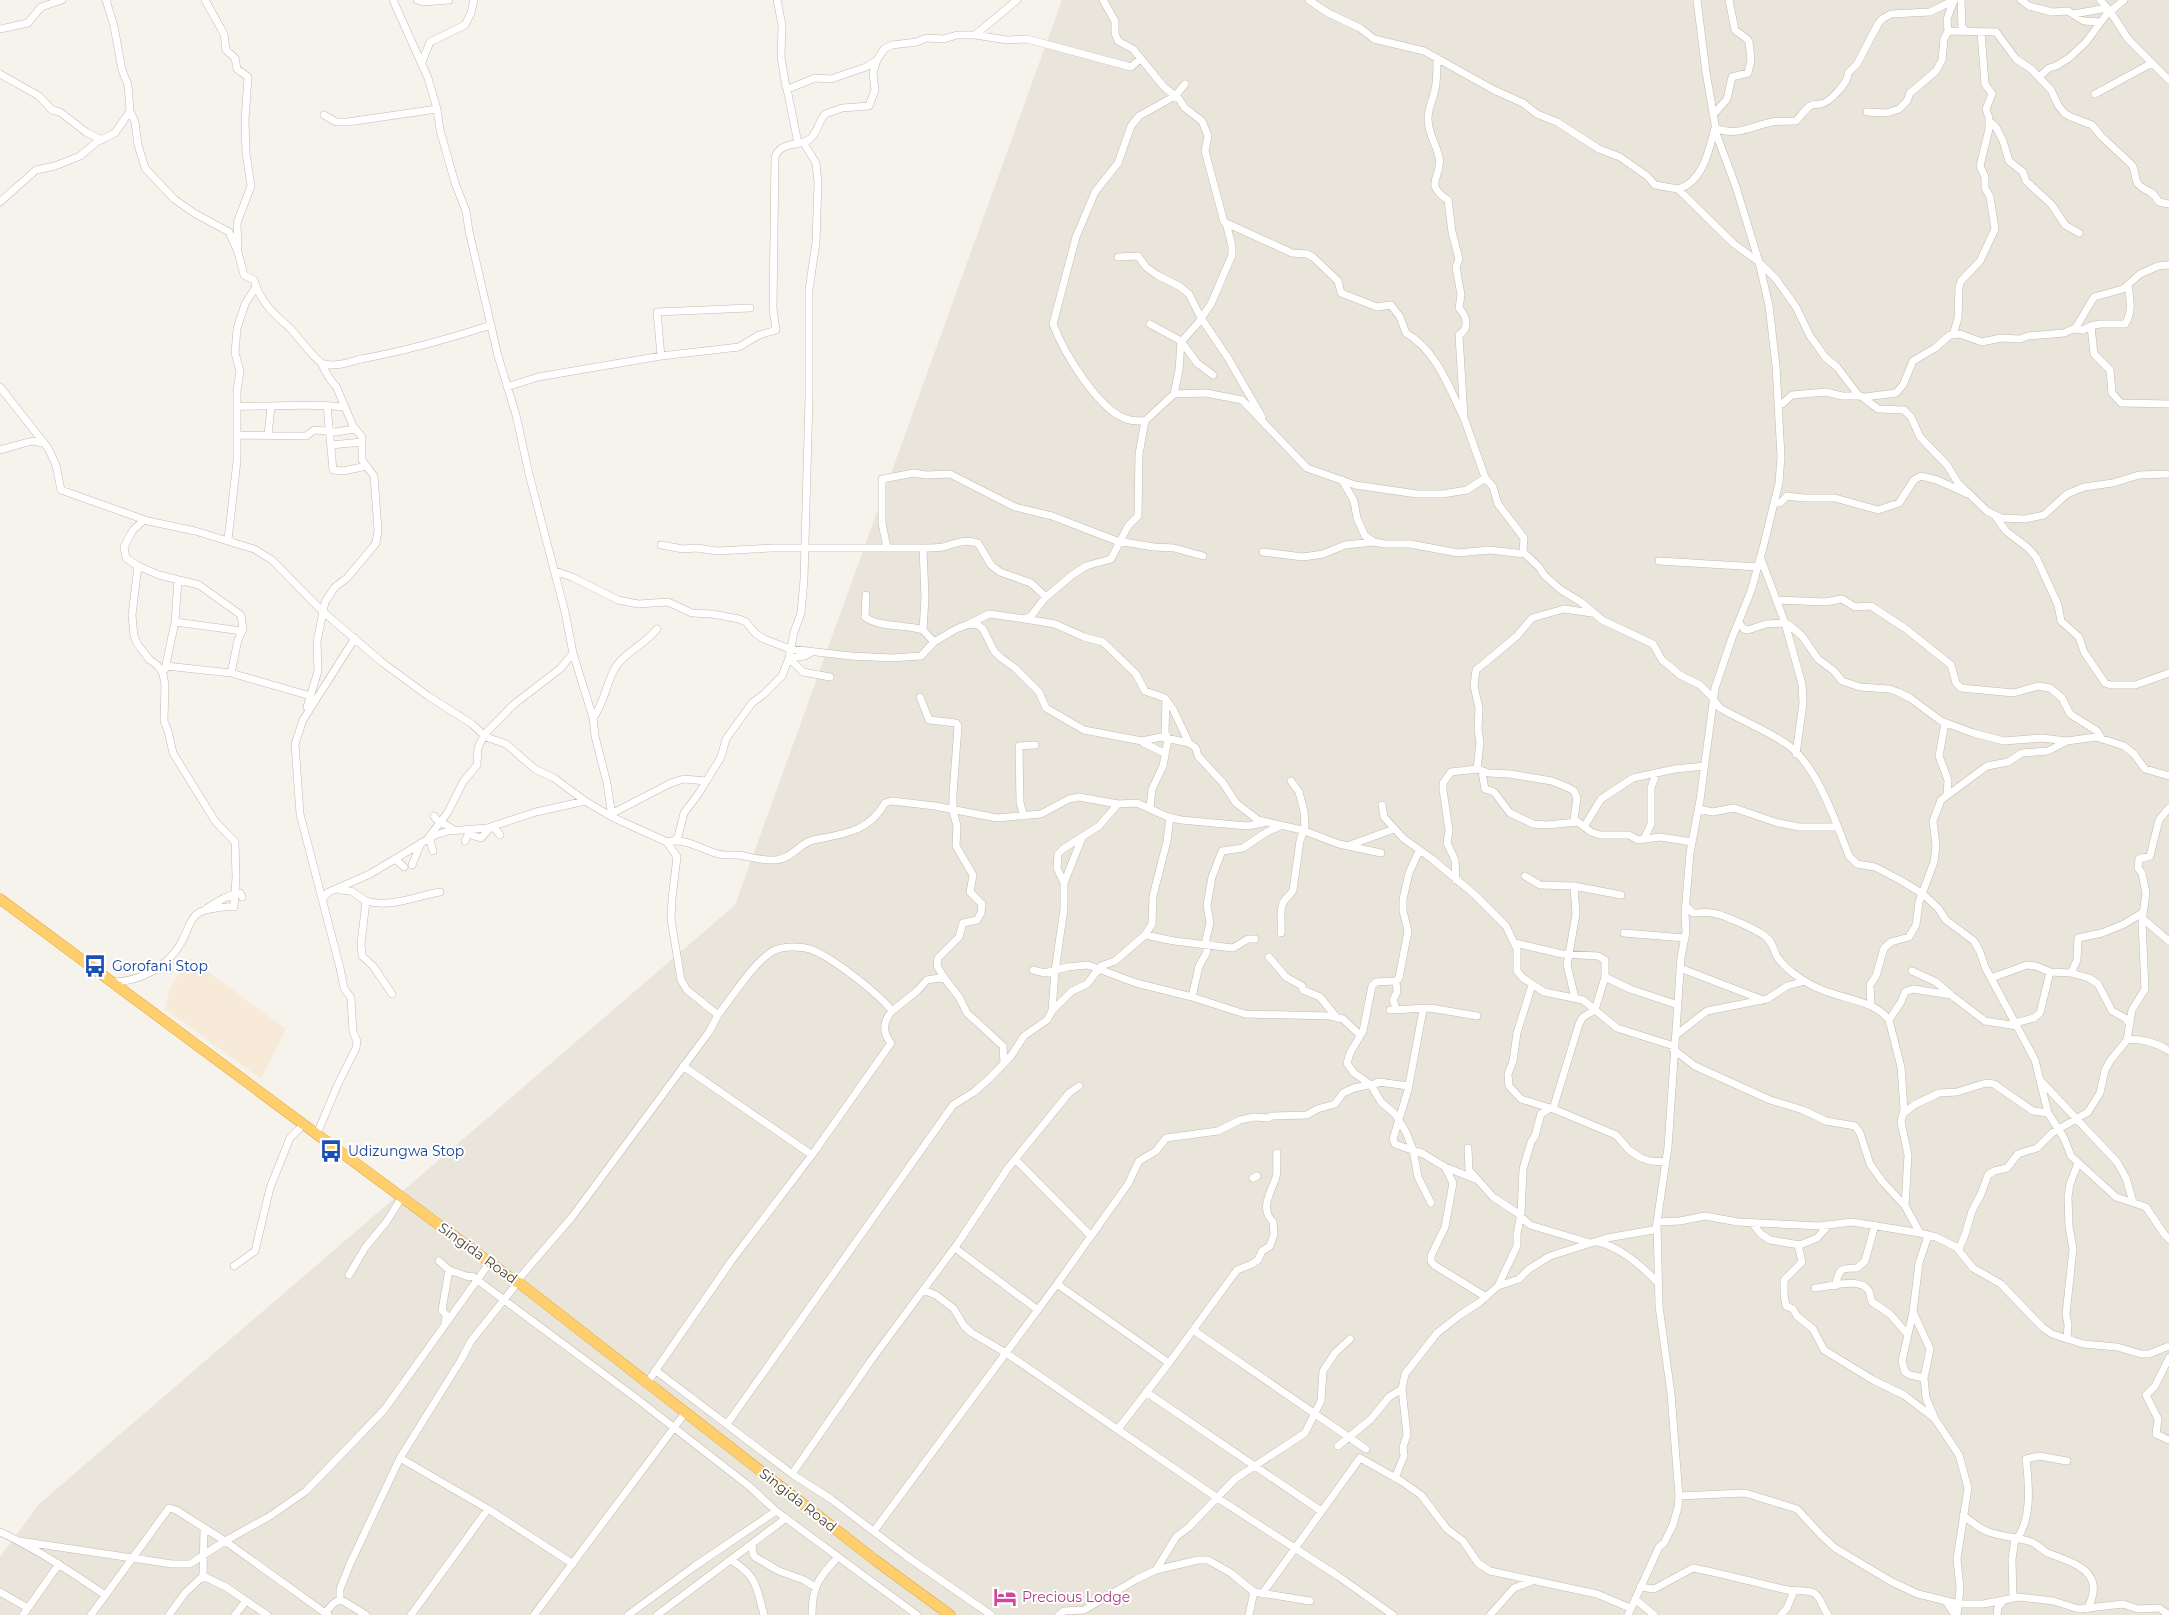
<svg xmlns="http://www.w3.org/2000/svg" width="2169" height="1615" font-family="Montserrat,sans-serif">
<style>
.residential{fill:#eae5da}
.commercial{fill:#f7ead8}
.lines{fill:none;stroke-linecap:round;stroke-linejoin:round}
.minor-casing{stroke:#c2bbae;stroke-width:8}
.highway-casing{stroke:#e0a43c;stroke-width:11}
.minor{stroke:#fff;stroke-width:7}
.highway{stroke:#ffcf6e;stroke-width:10}
.labels{text-anchor:middle;stroke-width:4;stroke-linejoin:round;paint-order:stroke}
.transit-label{font-size:14px;fill:#164399;stroke:#fff;text-anchor:start}
.street-label{font-size:14px;fill:#4b4439;stroke:#fff}
.hotel-label{font-size:14px;fill:#b23c85;stroke:#fff;text-anchor:start}
</style>
<rect width="100%" height="100%" fill="#f6f3ec"/>
<path class="residential" d="M1062,0H2169V1615H0V1557L39,1504L735,905Z"/>
<path class="commercial" d="M188,957L286,1029L261,1079L165,1009L169,991Z"/>
<g class="lines">
<defs>
<path id="minor" d="M106,0L114,26L122,70L128,85L130,111L135,122L138,145L145,168L174,199L194,213L229,232L238,252L244,275L254,280C260,302 274,314 290,328C297,335 316,362 324,364C336,367 350,362 361,359C405,351 448,339 491,325
M205,0L224,34L226,50L235,58L237,69L248,77L245,120L246,153L251,186L237,223L238,249
M393,0L428,78L437,109L440,130L455,183L466,211L469,231L498,356L516,415L529,474L565,612L573,653L593,718L595,736L607,783L612,817
M417,0L424,2L449,0
M777,0L782,25L781,57L786,87L788,89L815,78L831,79L866,67L877,60L884,49L892,45L917,42L926,38L944,39L957,35H975L1007,40L1027,39L1131,67L1140,59
M1103,0L1115,21V33L1118,41L1133,49L1164,87L1179,99L1185,108L1202,121L1208,136L1205,151L1224,222L1292,253L1307,254L1313,257L1338,281L1341,293L1377,307L1391,305L1400,317L1406,333C1437,351 1449,388 1464,418
M1309,0L1328,13L1360,28L1374,39L1424,51L1494,90L1523,103L1537,114L1557,122L1599,149L1620,157L1647,176L1655,185L1678,189L1734,244L1759,262L1776,279L1796,307L1810,336L1825,357L1837,367L1859,396
M1961,0L1962,27L1966,31
M2021,0L2029,6L2052,12L2068,11L2084,21L2100,22
M2100,0L2110,11L2128,39L2169,80
M2074,14L2107,8
M0,29L28,23L41,7L62,0
M1948,31L1996,32L2016,59L2031,69L2051,90L2058,105L2064,113L2071,117L2092,125L2101,136L2132,165C2136,171 2134,178 2138,184C2145,192 2151,188 2159,202L2169,204
M975,35L1017,0
M1437,58C1437,66 1437,82 1435,89C1433,100 1428,108 1428,119C1428,134 1436,143 1439,157C1443,178 1422,183 1448,200L1452,232L1459,259L1456,267L1461,295L1459,308C1467,317 1470,328 1459,335L1464,418L1486,480
M422,62L430,42L465,25L471,13L474,0
M0,74L39,96L52,110L60,112L86,132L102,140
M2039,77L2049,68L2056,66L2069,58L2086,42L2106,15L2124,0
M787,89L798,143
M2095,94L2152,63
M1867,112L1887,113L1899,109L1907,101L1910,93L1936,71L1942,60L1944,39L1948,31L1947,19L1954,0
M324,115L336,122H348L437,109
M1713,115L1727,99L1732,77L1748,73L1751,60L1749,42L1747,39L1735,30L1729,0
M1989,121L1996,127L2003,141L2009,161L2023,172L2026,181L2052,205L2065,225L2079,233
M803,142L816,163L818,183L816,242L809,290V398L804,579L801,613L794,632L789,658L803,672L830,677
M1678,189C1703,182 1709,150 1715,128C1736,137 1752,126 1772,122C1780,121 1788,121 1796,121C1801,116 1804,110 1810,106C1814,103 1817,105 1821,104C1829,103 1849,82 1848,73L1857,64L1878,24L1882,19L1891,14L1930,12L1954,0
M0,202L36,170L55,166L80,156L98,141L115,133L130,111
M1118,257L1138,256L1146,267L1157,275L1179,286L1189,294L1201,318L1228,358L1262,417
M1150,324L1181,341L1197,363L1213,375
M2091,326L2100,324H2125C2133,312 2130,299 2128,285
M2075,329L2094,297L2123,289L2140,274L2158,266L2169,265
M1953,335L1958,318L1959,287L1961,281L1980,261L1995,229L1990,197L1985,188V177L1980,166L1989,129V118L1986,109L1992,94L1985,84L1981,32
M661,356L657,312L750,308
M0,387L48,448L56,465L61,490L148,521L195,531L254,549L272,560L322,611L383,663L428,696L472,724L486,737L506,744L535,769L554,778L585,801L612,817L667,842L677,857L672,899L671,919L681,980L687,990L718,1015L709,1032L572,1217L516,1282
M507,387L538,377L661,356L739,347L759,335L776,330L773,309L775,157C781,141 798,147 810,139C817,133 819,121 825,114L842,108L869,106L875,90L873,73L877,60
M1174,394L1179,370L1181,342L1198,323L1211,304L1232,255V246L1226,223
M1865,397L1896,393L1903,385L1913,361L1935,348L1950,335L1960,334L1982,342L2001,338L2020,339L2028,336L2064,333L2073,329L2083,330L2091,326L2094,354L2110,370L2112,393L2121,403L2169,404
M1778,404H1782L1792,395L1826,392L1842,396H1861L1878,409L1904,410L1911,417L1920,437L1947,465L1958,483L1987,511L2001,518L2025,519L2044,515L2067,494L2084,487L2113,483L2139,475L2169,474
M327,405L333,470L343,471L367,466
M238,406C273,407 309,403 344,407
M1145,421C1140,421 1134,421 1130,420C1100,414 1063,351 1053,324L1076,237L1095,192L1118,163L1131,126L1139,116L1175,96L1185,84
M237,435L306,436L314,430L336,432L355,429
M268,435L271,407
M331,445L362,442
M0,450L32,441L43,443
M1342,480L1354,501L1357,518L1365,536L1374,542L1385,544H1410L1458,553L1489,550L1525,554
M1775,503H1780L1787,496L1804,498H1835L1878,510L1899,503L1914,480L1921,476L1937,480L1968,494
M1995,516L2006,531L2028,548L2036,557L2058,605L2061,621L2079,637L2084,652L2105,683L2111,685H2135L2169,673
M228,540L237,461V391L240,371L235,353L237,329L245,304L255,288
M661,545L683,549L697,548L717,551L772,548H887
M923,548C930,548 937,548 943,547C957,543 964,539 978,543L991,565L1000,572L1031,583L1046,597
M1263,552L1303,557L1323,554L1345,545L1374,542
M1761,559L1785,623L1802,684L1803,703L1796,754
M1659,561L1758,567
M138,566L159,575L199,585L241,615L243,629L238,640L231,673
M555,571L572,577L618,600L638,604L668,602L692,613L712,614L739,619L746,622L755,633L764,639L790,649L851,656L892,658L921,656L934,642L956,629L969,624L978,625L983,629L994,651L1001,658L1015,668L1039,692L1046,708L1084,730L1142,741L1161,737L1189,743L1196,748L1198,756L1223,783L1236,803L1258,820L1302,830L1339,844L1381,853
M866,595L865,617C880,628 905,624 923,630
M1776,600L1825,602L1842,599L1855,607L1871,606L1906,629L1951,665L1956,683L1961,688L2014,693L2038,686L2050,688L2062,698L2070,714L2097,731L2102,739
M1025,619L1055,624L1084,637L1103,642L1136,674L1145,691L1165,698L1173,709L1189,743
M175,622L242,631
M1739,623L1744,629L1748,630L1766,624L1785,623L1789,625L1802,636L1818,659L1834,671L1842,681L1860,687L1889,689L1898,692L1910,698L1941,721L1973,733L2004,741L2042,738L2067,741L2096,737L2124,746L2134,754L2145,769L2169,776
M969,624L989,614L1025,619L1031,616L1045,598L1072,575L1086,566L1111,559L1128,526L1138,516L1139,454L1145,421L1174,394L1206,393L1242,400L1307,468L1355,485L1417,494H1442L1467,490L1482,480H1487L1493,487L1498,504L1524,538L1523,552L1539,567L1544,575L1561,590L1581,602L1602,620L1653,644L1662,660L1672,668L1680,675L1700,685L1713,698L1714,696
M934,642L923,630L925,598L923,548H887L882,523V479L914,473L926,475L950,474L1015,507L1052,516L1117,541L1154,547L1174,548L1203,556
M166,666L231,673L307,695
M165,669L175,622L178,580
M920,697L929,720L956,723L958,726L953,794V811L957,826L956,846L973,875L970,892L982,904L981,913L977,920L963,923L959,937L938,958L937,966L945,979
M1714,700L1720,708C1742,721 1767,730 1788,745C1817,766 1836,822 1849,856L1857,864L1875,867L1900,880L1923,894L1938,908L1946,920L1974,941L1980,952L1985,967L2035,1060L2048,1113L2064,1138L2071,1156L2116,1197L2146,1207L2164,1234L2169,1239
M307,707L318,671L317,642L325,602L335,587L347,578L373,547L376,543L378,530L374,476L362,460V437L353,426L336,386C330,382 325,370 321,363
M593,718C605,703 606,681 617,665C627,651 645,644 657,629
M1945,723L1939,756L1948,780L1947,795
M1142,742L1164,753
M1477,769L1480,743L1478,729L1479,708L1474,686L1476,670L1517,636L1532,618L1564,609L1592,613
M1482,772L1485,789L1494,792L1510,813L1533,824L1547,825L1577,822
M1382,805L1384,817L1403,838L1432,859L1474,894L1506,926L1517,949V971L1523,978L1544,992L1583,1000L1617,1028L1674,1046
M1150,808L1152,789L1163,766L1168,739L1165,732L1166,701
M1699,809L1712,812L1734,808L1778,823L1799,827H1837
M613,813L671,783L684,779L706,781
M434,816L436,819L454,830
M1024,816L1020,803L1019,746L1035,745
M493,826L500,835
M1584,827L1601,799L1633,778L1675,769L1705,766
M467,830L474,836L481,838L490,828H493
M1644,839L1651,824V788L1656,774
M675,840L678,837L684,813L699,793L721,757L726,739L752,703L764,694L782,676L789,658L805,656L812,652
M465,841L469,833
M667,842C686,838 699,848 715,853C722,856 731,855 738,855C751,857 763,861 776,860C791,859 800,843 813,840C843,834 869,832 885,803L892,801L935,806L997,818L1041,814L1069,799L1079,797L1118,804L1137,803L1168,817L1181,820L1247,826L1263,823
M1350,845L1394,829
M433,851L429,837L448,812L463,782L477,765L478,748L484,735L513,705L561,668L573,653
M1419,851L1409,873L1403,899V911L1408,931L1399,978L1396,981L1376,982L1372,986L1363,1031L1350,1053L1347,1063L1354,1073L1371,1085L1381,1102L1395,1114L1406,1132L1413,1150L1418,1177L1431,1203
M395,859L404,867
M412,865L421,843
M1525,876L1540,885L1574,886L1621,895
M1456,880L1455,860L1447,843L1449,830L1443,790V783L1451,772L1477,769L1489,773L1510,774L1552,781L1569,788L1574,791L1577,798L1574,819L1591,832L1600,835H1629L1638,840L1660,837L1692,842
M1064,883L1082,838
M1574,886L1576,914L1567,965L1575,998
M340,890L351,891L366,901L361,944L362,956L373,966L392,994
M322,898L329,892L370,874L435,835L449,831L487,828L536,812L585,801
M366,901C391,908 416,896 440,892
M1686,906L1693,913C1700,913 1706,912 1712,913C1722,914 1761,931 1767,938C1774,944 1773,951 1778,958C1786,970 1807,984 1820,989C1842,999 1874,1000 1889,1020L1901,1067L1904,1109L1901,1122L1908,1155L1905,1206L1920,1233
M206,909C217,902 227,895 240,893L242,897
M2142,918L2169,941
M1281,933C1282,923 1279,912 1283,903C1285,898 1291,895 1293,890L1300,841L1305,827L1304,811L1299,792L1291,781
M1624,933L1685,938
M1145,935L1174,941L1233,948L1248,939H1255
M1515,943L1562,954L1598,956L1605,960V977L1595,1010L1583,1017L1579,1024L1553,1109
M1269,957L1286,977L1302,986L1303,990L1320,997L1337,1018
M1680,968L1763,1000
M1033,970L1045,973L1067,967L1088,965L1136,983L1192,997L1199,966L1207,952L1206,939L1210,923L1207,905L1212,877L1222,851L1243,848L1265,833L1280,826
M1912,971L1936,982L1950,994
M2071,973L2077,960L2078,938L2102,933L2124,924L2142,913
M1605,977L1630,989L1678,1005
M1991,978L2027,965L2036,966L2050,972L2071,973L2089,978L2098,984L2112,1011L2125,1018L2130,1024
M1396,981L1397,992L1393,1000L1397,1010
M112,982C139,982 169,967 182,941C187,933 189,920 197,914C202,909 227,906 234,907L236,877L235,842L215,821L173,753L168,731L164,721L165,685L163,674L158,666L149,659L138,645L134,636L132,615L138,566L126,558L124,547L133,530L144,520L148,521
M1532,985L1517,1033L1513,1061L1508,1074L1509,1086L1521,1099L1556,1110L1616,1135L1629,1150L1641,1158L1650,1161L1666,1162
M1192,997L1245,1014L1330,1016L1343,1019L1360,1035
M1871,1006L1870,985L1876,976L1884,948L1891,942L1909,937L1916,925L1919,902L1934,862L1936,845L1933,821L1941,800L1987,766L2008,762L2022,753L2048,751L2067,741
M1053,1010L1072,991L1087,984L1101,966L1115,961L1145,935L1152,924L1153,896L1167,841L1170,817
M1390,1010L1430,1008L1477,1016
M1423,1010L1408,1090L1393,1139L1395,1144L1423,1154
M892,1011L917,991L927,980L939,978L945,979L959,997L967,1013L1003,1046L1004,1063
M1889,1020L1901,1002L1905,992L1913,989L1951,995L1985,1021L2017,1026
M2015,1023L2034,1018L2040,1013L2050,972
M1676,1035L1707,1011L1767,999L1787,986L1805,981
M2127,1040C2140,1038 2158,1043 2169,1051
M1673,1049L1695,1066L1770,1100L1803,1110L1826,1121L1855,1126L1860,1133L1870,1164L1882,1181L1905,1206
M683,1066L812,1155
M2040,1080L2117,1162L2126,1178L2133,1202
M1378,1082L1409,1086
M1904,1113L1914,1105L1939,1093L1957,1092L1986,1083L1994,1084L2033,1111L2048,1113
M317,1134L338,1084L356,1048L357,1041L353,1032L351,998L344,988L340,968L300,814L295,744L303,720L355,638
M1468,1148L1469,1170L1493,1197L1516,1212L1530,1225L1590,1243
M1420,1152L1445,1167L1475,1179
M1015,1159L1091,1236
M1445,1167L1453,1183L1445,1227L1431,1256V1261L1434,1265L1486,1297
M1253,1178L1257,1176
M1752,1223L1761,1234L1770,1240L1800,1245L1817,1238L1829,1225
M1597,1242C1621,1247 1642,1266 1658,1283
M1798,1245L1802,1262L1784,1280V1294L1786,1306L1793,1309L1797,1316L1813,1329L1824,1350L1873,1380L1904,1395L1934,1418
M955,1248L1038,1310
M1959,1249L1965,1235L1972,1211L1981,1194L1988,1175L1994,1171L2007,1168L2018,1154L2037,1148L2052,1133L2088,1112L2100,1093L2105,1070L2110,1061L2127,1040L2132,1010L2145,989L2142,922L2146,893L2142,873L2138,868L2139,859L2150,856L2159,820L2169,808
M439,1261L449,1270L442,1310L446,1315L445,1324
M234,1266L255,1251L270,1188L290,1138L304,1124
M449,1270L469,1277L472,1276L636,1398L749,1486L776,1511L917,1615
M349,1275L365,1248L387,1221L402,1197
M1057,1284L1169,1363
M1498,1286L1517,1246V1234L1521,1214L1523,1169L1531,1142L1535,1136L1541,1114L1550,1108
M1835,1286C1840,1269 1839,1268 1857,1268L1865,1261L1875,1225
M1815,1288C1829,1287 1861,1276 1869,1291C1871,1295 1870,1299 1872,1302L1890,1314L1908,1335
M923,1290L936,1295L954,1309L964,1326L972,1333L1006,1353L1216,1497L1338,1576L1393,1615
M1913,1312L1930,1349L1924,1378L1926,1398L1935,1419L1959,1455L1968,1488L1957,1559L1960,1589L1957,1615
M1193,1330L1366,1449
M2067,1339L2068,1325L2066,1314L2073,1249L2069,1226L2068,1197L2070,1184L2078,1163
M2169,1358L2155,1386L2146,1395L2158,1419L2156,1434L2169,1440
M655,1370L792,1474L831,1499L906,1556L991,1615
M1924,1378L1910,1375L1905,1372L1902,1361L1913,1312L1919,1263L1928,1236
M647,1383L732,1260L812,1155L891,1043C882,1033 883,1021 892,1011C878,993 832,957 810,949C800,946 782,946 773,951C753,963 733,996 718,1015
M1146,1392L1321,1511
M727,1424L953,1105L974,1092L990,1078L1011,1056L1024,1036L1047,1020L1052,1011L1055,971L1064,909V883L1057,868L1058,854L1063,849L1099,826L1118,804
M1118,1429L1169,1363L1237,1270L1252,1264L1258,1260L1262,1251L1270,1246L1274,1234L1273,1222C1259,1208 1271,1193 1276,1177C1278,1170 1276,1161 1277,1153
M1338,1446L1371,1419L1389,1397L1402,1389
M400,1458L488,1509L573,1564
M792,1474L872,1359L958,1243L1008,1168L1069,1093L1079,1086
M1395,1478L1404,1456L1403,1447L1407,1435L1402,1389L1405,1374L1437,1333L1460,1315L1480,1302L1498,1286L1519,1279L1529,1269L1550,1256L1607,1238L1653,1230L1656,1228L1657,1222L1680,1221L1705,1216L1738,1222L1820,1226L1852,1222L1920,1233L1936,1237L1956,1247L1973,1268L2001,1284L2042,1327L2052,1334L2083,1344L2117,1347L2141,1354H2149L2169,1346
M1679,1496L1745,1493L1797,1509L1821,1535L1835,1548L1892,1582L1918,1594L1959,1604H1983L2004,1600
M1963,1515C1971,1521 1979,1529 1989,1532C2002,1537 2017,1537 2031,1542C2038,1544 2042,1551 2050,1554C2077,1564 2107,1573 2087,1609
M874,1531L1057,1284L1128,1184L1139,1161L1156,1151L1166,1138L1218,1131L1240,1120L1254,1117L1268,1118L1272,1116L1307,1115L1317,1109L1335,1104L1343,1093L1354,1088L1383,1082
M0,1532C37,1549 71,1572 105,1595
M2017,1539C2032,1518 2029,1484 2026,1459L2039,1456L2067,1461
M19,1541L172,1564H190L225,1541L270,1516L306,1491L384,1410L490,1262
M752,1544L753,1554L755,1557L779,1571L804,1580L815,1587
M731,1560C758,1577 756,1587 764,1615
M1156,1570L1198,1560H1208L1231,1573L1254,1592L1310,1601
M203,1576L204,1528
M1640,1587L1654,1589L1693,1568C1724,1574 1756,1583 1787,1590C1796,1592 1805,1589 1814,1593C1822,1598 1822,1608 1828,1615
M0,1592L28,1608
M1262,1594L1360,1458L1401,1481L1421,1495L1447,1529L1463,1541L1478,1563L1490,1571L1597,1594L1630,1608
M2013,1598L2012,1559L2015,1539
M1635,1599L1654,1615
M1946,1601L1955,1615
M325,1613L333,1604L340,1599
M23,1615L59,1564
M91,1615L169,1508L176,1510L225,1541L328,1615
M169,1615L185,1593L203,1576L226,1587L267,1615
M235,1615L246,1601
M366,1615L340,1599V1589L350,1564L400,1458L461,1360L471,1341L518,1282
M411,1615L488,1509
M534,1615L685,1413
M628,1615L695,1566L776,1511
M657,1615L786,1518
M812,1615C812,1586 819,1577 838,1557
M1059,1615L1064,1611L1084,1610L1137,1579L1156,1570L1176,1537L1189,1527L1235,1479L1305,1433L1321,1401L1323,1371L1335,1353L1350,1339
M1249,1615L1254,1592
M1490,1615L1514,1588L1535,1580
M1628,1615L1659,1547L1664,1543L1673,1525L1678,1507L1679,1496L1671,1394L1659,1306L1657,1222L1668,1147L1681,957L1686,932L1685,913L1690,853L1700,800L1715,688L1732,638L1751,591L1763,548L1779,483L1781,457L1776,366L1769,306L1759,262L1736,187L1717,136L1706,72L1697,0
M1781,1615L1787,1608L1794,1591
M1997,1615L1998,1607L2004,1600L2018,1597L2053,1601L2079,1609L2123,1604L2138,1609L2159,1608L2169,1615"/>
<path id="highway" d="M0,899L516,1282H518L875,1560L950,1615"/>
</defs>
<use href="#minor" class="minor-casing"/>
<use href="#highway" class="highway-casing"/>
<use href="#minor" class="minor"/>
<use href="#highway" class="highway"/>
</g>
<defs>
<symbol id="bus-bare" viewBox="-9 -9 18 18"><path d="M-5-6H5V4H4V6H2V4H-2V6H-4V4H-5ZM-3.5-4V0h7V-4ZM-3.5 1.2v1.5H-2V1.2ZM2 1.2v1.5H3.5V1.2Z" fill="#1a4fb4" stroke="#fff" stroke-width="2.5" paint-order="stroke"/></symbol>
<symbol id="hotel-bare" viewBox="-9 -9 18 18"><path d="M-6-4.5h1.5V1H6V5H4.5V3h-9V5H-6ZM-4 0a1.8 1.8 0 1 1 3.6 0ZM.5 0V-2.5h3Q6-2.5 6 0Z" fill="#d1479c" stroke="#fff" stroke-width="2.5" paint-order="stroke"/></symbol>
</defs>
<g fill-rule="evenodd">
<use href="#bus-bare" x="79" y="950" width="32" height="32"/>
<use href="#bus-bare" x="315" y="1135" width="32" height="32"/>
<use href="#hotel-bare" x="989" y="1581" width="32" height="32"/>
</g>
<g class="labels">
<g class="transit-label">
<text x="112" y="971">Gorofani Stop</text>
<text x="348" y="1156">Udizungwa Stop</text>
</g>
<g class="street-label">
<text transform="translate(478 1253) rotate(36)" y="5">Singida Road</text>
<text transform="translate(798 1500) rotate(38)" y="5">Singida Road</text>
</g>
<g class="hotel-label">
<text x="1022" y="1602">Precious Lodge</text>
</g>
</g>
</svg>
